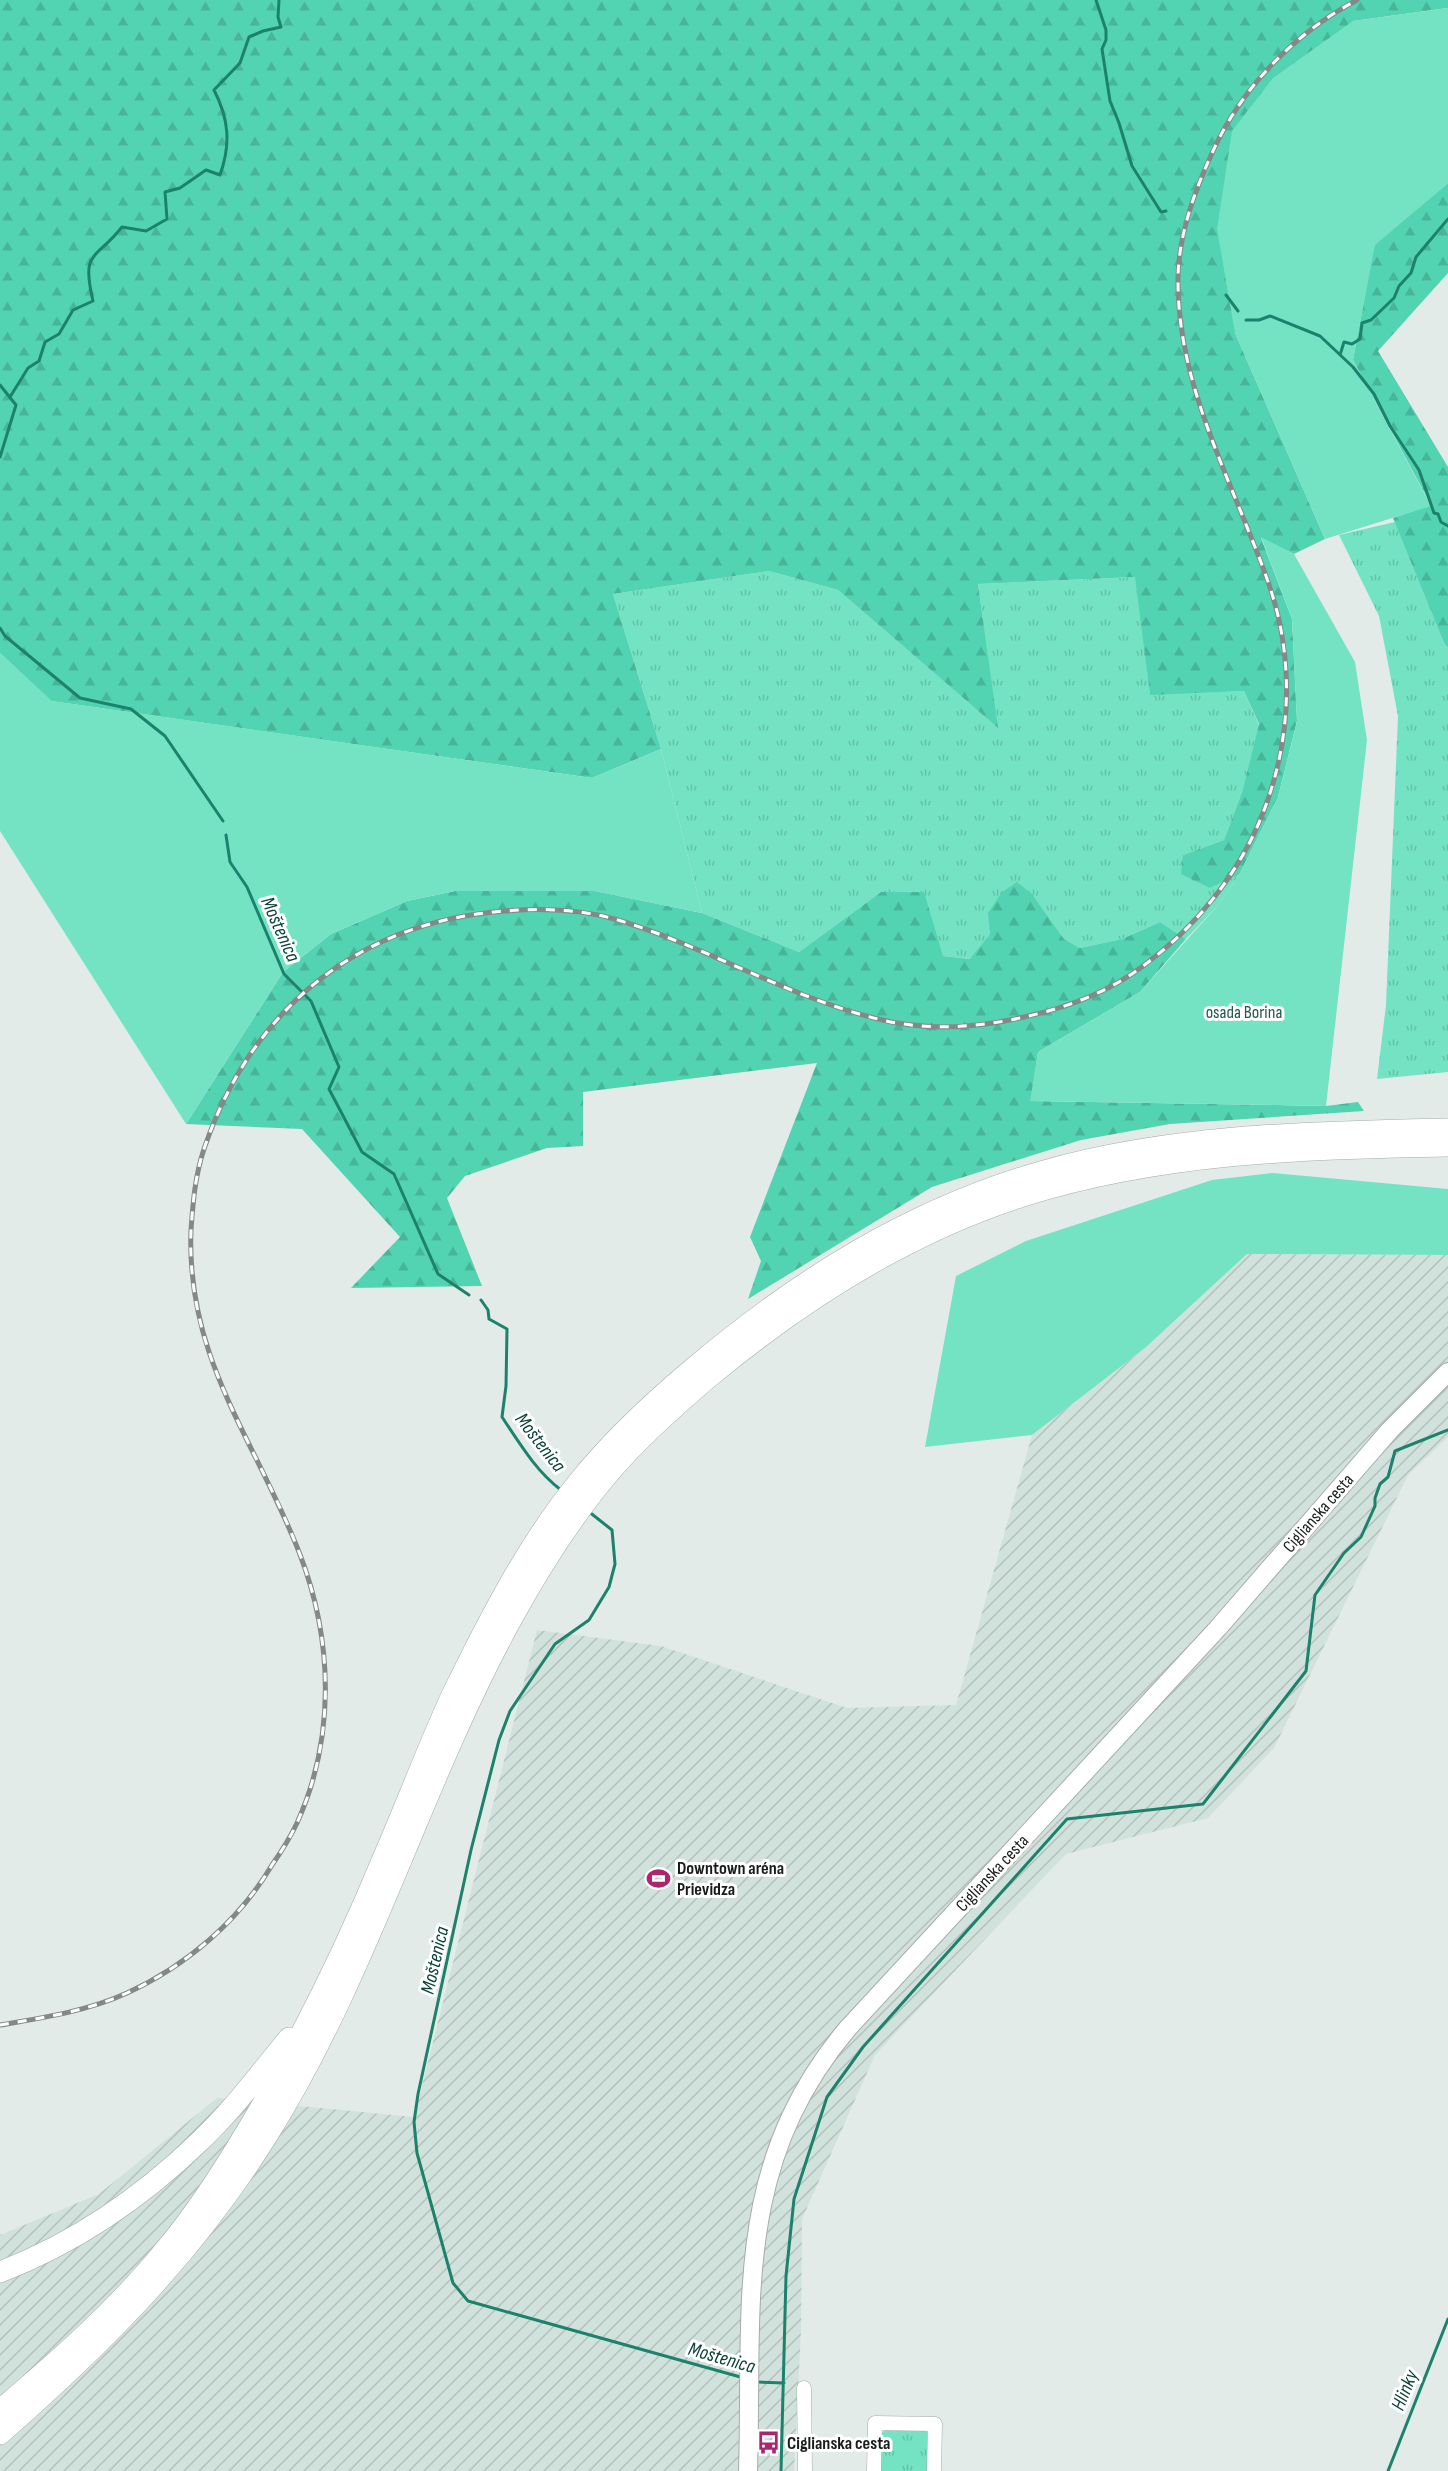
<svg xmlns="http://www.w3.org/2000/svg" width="1448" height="2471" font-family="'Sofia Sans Condensed',sans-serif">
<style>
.industrial{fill:url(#industrial-furrows)}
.grass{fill:url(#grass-tufts)}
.forest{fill:url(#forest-firs)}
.garden{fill:#74e3c4}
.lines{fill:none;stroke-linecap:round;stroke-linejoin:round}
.stream{stroke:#1c826c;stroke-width:3}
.street-casing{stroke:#a4aca9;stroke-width:15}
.secondary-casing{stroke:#a4aca9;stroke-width:20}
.primary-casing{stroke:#a4aca9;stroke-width:22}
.street{stroke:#fff;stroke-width:14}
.secondary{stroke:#fff;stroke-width:18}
.primary{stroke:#fff;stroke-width:21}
.rail-casing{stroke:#838987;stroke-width:5}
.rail{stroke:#fff;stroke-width:3;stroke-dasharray:9;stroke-linecap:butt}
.labels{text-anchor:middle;stroke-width:6;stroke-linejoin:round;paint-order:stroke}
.park-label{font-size:18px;fill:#24594b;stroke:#fff}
.street-label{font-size:18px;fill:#191c1b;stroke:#fff}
.poi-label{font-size:18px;font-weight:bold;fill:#191c1b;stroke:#fff;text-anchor:start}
.water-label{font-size:20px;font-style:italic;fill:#0b4437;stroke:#fff}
</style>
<defs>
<pattern id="industrial-furrows" width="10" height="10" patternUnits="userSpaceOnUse" patternTransform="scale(1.5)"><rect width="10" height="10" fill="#d1e2dc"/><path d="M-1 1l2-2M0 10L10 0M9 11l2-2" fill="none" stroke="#b3c1bc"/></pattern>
<pattern id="grass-tufts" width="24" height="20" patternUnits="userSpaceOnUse" patternTransform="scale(1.5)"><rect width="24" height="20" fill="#74e3c4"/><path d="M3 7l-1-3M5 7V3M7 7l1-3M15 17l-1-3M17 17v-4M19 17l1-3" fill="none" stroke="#64c2a8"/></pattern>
<pattern id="forest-firs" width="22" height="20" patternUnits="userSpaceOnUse" patternTransform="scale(1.5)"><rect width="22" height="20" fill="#52d3b2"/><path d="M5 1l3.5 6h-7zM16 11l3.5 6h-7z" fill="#47b598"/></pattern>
</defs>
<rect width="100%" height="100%" fill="#e2ebe8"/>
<path class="industrial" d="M1247,1254L1448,1255V1437L1408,1475L1274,1748L1208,1818L1066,1854L875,2055L802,2219L801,2331L794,2471H0V2235L99,2194L217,2098L414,2117L537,1630L661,1646L847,1708L956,1705L1032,1435L1145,1348Z"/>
<path class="grass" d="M1395,522L1444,643L1448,648V1072L1377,1079L1386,1005L1398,716L1379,616L1339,535Z
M769,571L838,590L997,727L978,584L1136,577L1150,694L1244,691L1259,725L1242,792L1224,840L1183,855L1210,888L1239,875L1219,904L1186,939L1160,922L1122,939L1080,948L1064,939L1033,895L990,934L971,959L943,956L881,892L799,952L702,913L661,749L613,594Z
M886,2429L926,2431L930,2435L929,2471H879L880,2435Z"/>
<path class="forest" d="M0,0H1448V8L1353,21L1235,333L1325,539L1294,554L1261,538L1292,619L1297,721L1278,797L1239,875L1210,888L1181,874L1183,855L1224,840L1242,792L1259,724L1244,691L1150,695L1135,577L978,584L998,728L838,590L769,571L613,594L661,749L592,778L51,701L0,653Z
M1448,183V273L1378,351L1448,467V648L1444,643L1393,518L1431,505L1353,360L1374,245Z
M1017,882L1033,895L1064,939L1080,948L1122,939L1160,922L1186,939L1140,992L1038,1052L1031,1101L1326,1106L1358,1102L1364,1111L1170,1124L1081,1140L932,1187L748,1299L761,1261L750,1237L817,1063L583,1092V1146L547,1148L465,1176L447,1198L482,1286L351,1288L400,1237L302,1129L186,1124L283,972L331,934L407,901L455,891H595L702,913L799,952L881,892H924L943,956L970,959L990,934L988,913L1002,892Z"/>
<path class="garden" d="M1448,8V183L1375,245L1353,360L1431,506L1325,539L1235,333L1217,229L1232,131L1273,78L1353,21Z
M1261,537L1294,554L1355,662L1367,740L1326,1106L1030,1101L1038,1052L1140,992L1219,904L1239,875L1278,797L1297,721L1292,619Z
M0,653L52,701L592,778L661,749L702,913L594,891H455L407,901L331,934L283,972L186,1124L0,831Z
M1273,1173L1448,1189V1255L1247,1254L1145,1348L1032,1435L925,1447L956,1276L1026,1241L1212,1180Z"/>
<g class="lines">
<path class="stream" d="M1096,0L1106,30V40L1102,49L1110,101L1119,123L1132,166L1161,212L1166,211
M1226,295L1238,311
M1246,320H1259L1270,316L1320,336L1353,367L1374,394L1390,426L1419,470L1434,513L1438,514L1441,522L1448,526
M1340,355L1344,342L1352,344L1360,339L1362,323L1371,320L1394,298L1399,286L1411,273L1416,257L1448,219
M0,385L16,405L0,457
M10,397L28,368L39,361L45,342L59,334L73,310L93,301C81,250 95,261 122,227L146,231L167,219L165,192L180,188L206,170L220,175C231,144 229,119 214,90L240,63L249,37L263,31L281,27L278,17L279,0
M0,628L5,636L80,698L131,709L165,736L223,821
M226,835L230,862L247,887L284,974L311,1001L339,1067L329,1089L362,1152L394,1174L438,1274L469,1295
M481,1300L488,1310L489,1319L507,1329L506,1386L502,1417C520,1444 536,1471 561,1490
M588,1511L612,1530L615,1564L609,1587L589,1620L555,1644L510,1711L499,1740L471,1850L418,2094L414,2122L417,2153L453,2283L468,2301L744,2378
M756,2382L784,2383
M781,2471L786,2276L794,2199L827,2097L863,2047L1067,1819L1203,1804L1306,1671L1315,1595L1344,1553L1361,1537L1375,1506V1498L1380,1484L1388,1477L1395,1451L1448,1430
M1388,2471L1448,2319"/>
<defs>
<path id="street" d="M804,2388L805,2471
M874,2471L875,2423L935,2424L934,2471"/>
<path id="secondary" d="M748,2471C753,2304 732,2166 848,2028L1218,1628L1390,1430L1448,1372"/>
<path id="primary" d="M0,2272C75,2243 141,2198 199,2142C232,2111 260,2073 289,2038
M0,2410C58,2361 117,2309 165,2250C196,2213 223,2171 248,2129C302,2039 347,1946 387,1849C409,1798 429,1745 452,1695C488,1621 528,1543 580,1480C613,1439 652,1403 691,1370C796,1281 910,1209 1044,1171C1174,1134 1313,1132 1448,1129
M0,2434C103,2344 191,2256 265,2139C368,1977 419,1788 511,1620C540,1567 571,1518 610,1472C639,1438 674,1407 708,1378C802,1300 906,1233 1023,1196C1159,1153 1307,1148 1448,1146"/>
</defs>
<use href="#street" class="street-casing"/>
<use href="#secondary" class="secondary-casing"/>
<use href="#primary" class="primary-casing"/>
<use href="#street" class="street"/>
<use href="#secondary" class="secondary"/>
<use href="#primary" class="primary"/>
<defs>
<path id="rail" d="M0,2025C42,2018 88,2011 127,1993C186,1966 239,1921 272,1865C281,1852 290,1838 297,1823C336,1737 333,1639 299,1552C255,1439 186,1359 191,1230C193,1202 195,1176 204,1149C251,1010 357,922 505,911C542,908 581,909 618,920C707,947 788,997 878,1019C925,1031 977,1028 1024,1017C1066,1008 1109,992 1143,966C1196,927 1239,874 1263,813C1287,751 1293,685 1279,620C1272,588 1259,557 1247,527C1214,445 1177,367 1178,277C1179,233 1195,190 1213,151C1242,87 1295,33 1357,0"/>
</defs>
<use href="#rail" class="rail-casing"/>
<use href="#rail" class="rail"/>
</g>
<defs>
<symbol id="stadium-bare" viewBox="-9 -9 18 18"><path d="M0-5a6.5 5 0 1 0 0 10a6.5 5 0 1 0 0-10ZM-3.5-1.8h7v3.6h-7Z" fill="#ac266e" stroke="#fff" stroke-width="2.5" paint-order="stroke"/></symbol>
<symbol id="bus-bare" viewBox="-9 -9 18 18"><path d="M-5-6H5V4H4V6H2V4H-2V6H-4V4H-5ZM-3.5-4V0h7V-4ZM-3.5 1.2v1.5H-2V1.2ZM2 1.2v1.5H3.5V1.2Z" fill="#ac266e" stroke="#fff" stroke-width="2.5" paint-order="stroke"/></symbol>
</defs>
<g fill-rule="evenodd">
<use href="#stadium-bare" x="642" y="1862" width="33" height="33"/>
<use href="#bus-bare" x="752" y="2426" width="33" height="33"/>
</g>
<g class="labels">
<g class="park-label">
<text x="1244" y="1018">osada Borina</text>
</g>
<g class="street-label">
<text transform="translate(1318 1513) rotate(-49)" y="6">Ciglianska cesta</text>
<text transform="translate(992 1873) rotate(-47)" y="6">Ciglianska cesta</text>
</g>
<g class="poi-label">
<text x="677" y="1874">Downtown aréna<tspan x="677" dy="21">Prievidza</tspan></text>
<text x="787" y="2449">Ciglianska cesta</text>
</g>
<g class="water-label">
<text transform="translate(281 929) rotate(66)" y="7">Moštenica</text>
<text transform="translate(541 1442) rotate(52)" y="7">Moštenica</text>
<text transform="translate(434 1960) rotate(-77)" y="7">Moštenica</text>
<text transform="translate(722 2357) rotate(16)" y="7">Moštenica</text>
<text transform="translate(1404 2390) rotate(-68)" y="7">Hlinky</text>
</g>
</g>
</svg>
